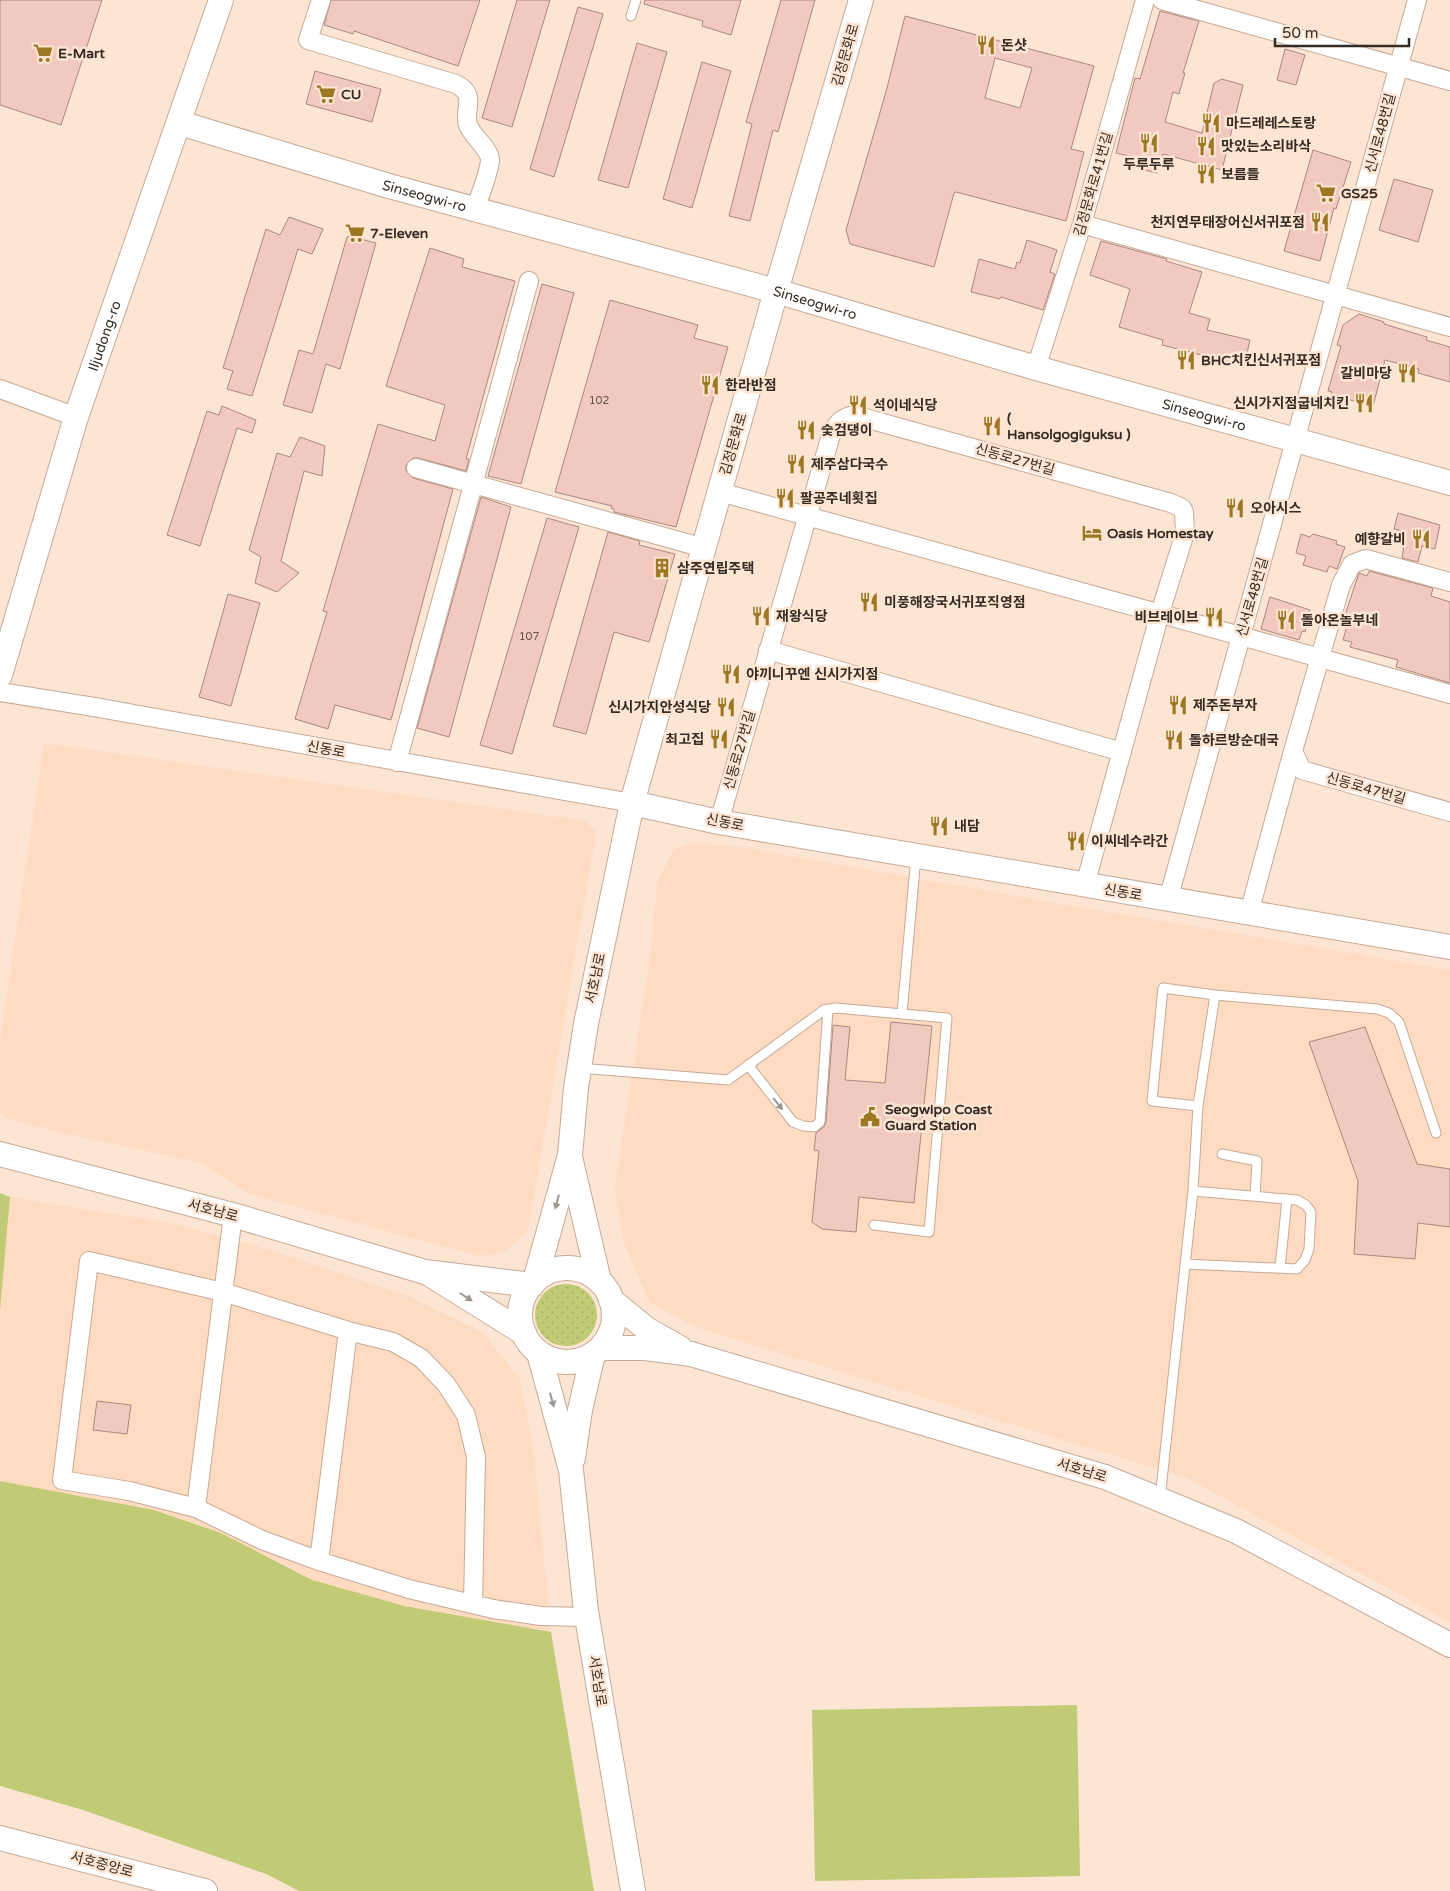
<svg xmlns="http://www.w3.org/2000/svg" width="1450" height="1891" font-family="'Varela Round','Noto Sans KR',sans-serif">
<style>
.built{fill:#ffdbc1}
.grass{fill:url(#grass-dots)}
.park{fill:#c1cb76}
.building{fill:#f2c9bf;stroke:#aa8880;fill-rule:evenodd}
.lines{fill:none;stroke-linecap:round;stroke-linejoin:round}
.lane-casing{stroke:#c6aa96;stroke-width:11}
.street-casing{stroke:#c6aa96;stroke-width:20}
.secondary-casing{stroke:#c6aa96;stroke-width:26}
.lane{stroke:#fff;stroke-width:9}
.street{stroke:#fff;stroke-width:18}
.secondary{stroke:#fff;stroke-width:24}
.oneway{fill:#9b9692}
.labels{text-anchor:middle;stroke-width:5;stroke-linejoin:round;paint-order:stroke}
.number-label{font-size:11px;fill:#66534b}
.poi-label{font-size:14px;font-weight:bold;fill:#372c24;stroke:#fde5d4;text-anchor:start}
.street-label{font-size:14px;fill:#372c24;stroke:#fde5d4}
</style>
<defs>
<pattern id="grass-dots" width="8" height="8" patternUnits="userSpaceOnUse" patternTransform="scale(1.25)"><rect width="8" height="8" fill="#c1cb76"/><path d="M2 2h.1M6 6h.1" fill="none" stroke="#a6ae66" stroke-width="1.8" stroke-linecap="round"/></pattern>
</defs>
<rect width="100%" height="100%" fill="#fde5d4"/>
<path class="built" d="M44,743L586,821L595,831L594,845L528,1230L507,1250L483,1257L249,1194L199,1162L57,1132L6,1118L0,1112V1041Z
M693,843L740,847L1078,907L1450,970V1622L1187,1478L695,1327L650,1303L623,1241L615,1187L651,950L657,883L673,850Z
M10,1197L176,1224L260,1247L408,1296L483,1333L520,1379L533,1447L551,1632L405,1606L312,1580L221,1533L154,1510L0,1481V1311Z"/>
<path class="grass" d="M535 1315a31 31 0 1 1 62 0a31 31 0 1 1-62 0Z"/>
<path class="park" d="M0,1193L10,1197L0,1311Z
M0,1481L154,1510L221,1533L312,1580L405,1606L551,1632L594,1891H299L266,1874L83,1810L0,1786Z
M1077,1705L1080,1876L815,1881L812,1710Z"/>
<path class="building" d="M0,0H102L61,125L0,105Z
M331,0H480L458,66L354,31L353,34L324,25Z
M517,0H550L512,127L482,118Z
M645,0H741L731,35L702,26L703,21L644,4Z
M781,0H815L778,132L773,130L750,221L729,216L752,124L746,122Z
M578,7L603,14L554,177L530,169Z
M1160,11L1199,21L1183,73H1185L1179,94L1173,92L1165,122L1202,133L1214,83L1222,79L1243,85L1222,170L1163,154L1157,173L1125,165L1128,156L1116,153L1135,78L1140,79Z
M905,16L1094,66L1071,149L1084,152L1066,221L956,192L954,193L934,267L850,244L846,230L887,88ZM995,58L1032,68L1020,108L985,98Z
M637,43L667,52L628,188L598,180Z
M1285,49L1305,55L1296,85L1277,80Z
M702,62L731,71L692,208L663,199Z
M315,71L381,89L372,122L306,104Z
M1313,150L1351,162L1336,209L1334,208L1320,261L1284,251Z
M1394,179L1433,190L1418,242L1379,230Z
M289,217L323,229L312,254L298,249L252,396L227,389L233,371L223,368L266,229L280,235Z
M349,236L376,243L340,369L326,364L312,413L283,405L299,350L313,354L347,237Z
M1027,240L1057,250L1050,272L1055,274L1043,310L1001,297L1000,299L971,292L979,259L1015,269L1017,262L1020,263Z
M1101,241L1167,259L1166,261L1202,272L1189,313L1210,319L1207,330L1250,340L1244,366L1162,345L1163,340L1119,327L1130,289L1090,275Z
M430,248L464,259L462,267L515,281L466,459H469L466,471L418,458H413L406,465V471L413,478L453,489L391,720L335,705L328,729L295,719L327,612L323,611L378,424L435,441L445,405L386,386Z
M542,284L574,293L521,484L488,476Z
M610,300L698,325L694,338L728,347L676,527L614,512V509L611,508L612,506L555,492Z
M1359,314L1384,322V324L1427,337L1426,340L1450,347V382L1418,373L1419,369L1385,360L1373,406L1331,395L1332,392L1328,391L1341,346L1337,345L1343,325Z
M222,406L256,420L252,433L237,428L200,546L167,535L207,411L219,415Z
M300,437L325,446L322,476L304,471L281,561L299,573L277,592L255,583L261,557L249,550L277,453L290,457Z
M481,497L511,507L449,737L417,728Z
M1398,513L1440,525L1435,549L1422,546L1418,562L1402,558L1406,532L1394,529Z
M547,518L579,527L512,754L480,745Z
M608,532L640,541L639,545L675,554L649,642L614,632L586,734L553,726Z
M1301,534L1310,537L1313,534L1337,541L1336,544L1345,547L1337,569L1329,566L1327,572L1303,565L1306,556L1296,553Z
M1369,571L1433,588L1431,596L1450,602V683L1396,667L1398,660L1350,647L1352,642L1343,640L1348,622L1343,621L1359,573L1367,576Z
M228,594L260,603L231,706L199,697Z
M1270,597L1310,610L1305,632L1302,631L1299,640L1261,629Z
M891,1022L932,1026L914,1203L859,1197L856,1232L822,1229L812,1222L819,1151L814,1150L816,1133L824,1127L826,1122L833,1025L850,1027L845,1080L885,1083Z
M1365,1027L1417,1164L1450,1169V1227L1418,1223L1415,1259L1354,1254L1358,1181L1309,1042Z
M97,1401L131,1405L127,1434L93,1430Z"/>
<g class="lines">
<defs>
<path id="lane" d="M631,16L636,0
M902,1013L916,856
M748,1065L793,1122L803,1126L814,1127L820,1122L828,1009
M579,1068L728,1080L824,1010L836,1008L947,1018L929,1232L874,1225
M1198,1106L1152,1101L1163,988L1215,995
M1222,1154L1257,1161L1255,1196
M1185,1264L1297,1269L1305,1260L1309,1249L1311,1212L1306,1205L1297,1200L1193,1191
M1280,1268L1287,1199
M1160,1499L1193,1191L1198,1106L1215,995L1377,1009L1389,1013L1399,1022L1436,1133"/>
<path id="street" d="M321,0L308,40L456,84C478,96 463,107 468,125C472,136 491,150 490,161C488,177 480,194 475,210
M1162,0L1450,81
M1082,224L1450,327
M1036,368L1082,224L1145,0
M0,389L76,417
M416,468L704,548
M720,492L1450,694
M1450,582L1366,559L1352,564L1341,585L1293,751L1302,770L1450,812
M768,650L1122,752
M0,692L94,707L632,803
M397,762L529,281
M719,822L831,435C836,423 841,418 854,415L1171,503L1182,508L1184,512L1185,533L1160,613L1085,885
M1168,900L1417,0
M1249,913L1293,751
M196,1508L233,1215
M319,1561L348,1331
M473,1604L476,1457L466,1415L446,1384L421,1358L393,1342L352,1332L223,1292L89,1261L62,1480L129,1491L196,1508L262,1540L322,1562L409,1589L493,1609L541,1616L587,1617"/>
<g id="secondary">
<path id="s1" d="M180,123L389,186L776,291L1036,368L1450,483"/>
<path id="s2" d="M0,675L76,417L221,0"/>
<path d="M632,803L719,822L1450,947"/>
<path d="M0,1154L233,1215L425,1272L532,1285"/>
<path d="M570,1157L599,1281"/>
<circle cx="567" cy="1315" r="47"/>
<path d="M431,1275L524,1333"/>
<path d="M535,1281L570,1155L576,1088L586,1024L632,803L776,291L861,0"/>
<path d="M611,1300L648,1330L680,1348"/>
<path d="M601,1348H645L691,1354L1105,1477L1236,1531L1450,1645"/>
<path d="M539,1353L571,1470L586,1611L633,1891"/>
<path d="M573,1458L580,1410L593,1354"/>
<path d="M0,1838L205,1891"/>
</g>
</defs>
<use href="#lane" class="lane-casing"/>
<use href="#street" class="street-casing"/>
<use href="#secondary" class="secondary-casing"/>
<use href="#lane" class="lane"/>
<use href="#street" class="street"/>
<use href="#secondary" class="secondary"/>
</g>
<defs><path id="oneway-solid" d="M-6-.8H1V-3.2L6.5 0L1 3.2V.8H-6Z" transform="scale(1.25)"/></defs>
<g class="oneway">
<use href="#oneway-solid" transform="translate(778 1104) rotate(51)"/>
<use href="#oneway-solid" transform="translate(557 1202) rotate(105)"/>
<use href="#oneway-solid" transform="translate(466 1297) rotate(32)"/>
<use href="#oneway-solid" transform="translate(552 1400) rotate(74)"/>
</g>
<defs>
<symbol id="restaurant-bare" viewBox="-9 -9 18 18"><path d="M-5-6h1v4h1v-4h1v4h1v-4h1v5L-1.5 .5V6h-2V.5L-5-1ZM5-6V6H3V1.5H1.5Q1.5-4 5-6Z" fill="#9c7823" stroke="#fde5d4" stroke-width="2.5" paint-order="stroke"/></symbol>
<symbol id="supermarket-bare" viewBox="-9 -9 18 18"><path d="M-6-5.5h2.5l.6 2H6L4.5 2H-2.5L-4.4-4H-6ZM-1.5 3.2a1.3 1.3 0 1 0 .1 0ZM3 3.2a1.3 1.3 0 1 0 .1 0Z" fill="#9c7823" stroke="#fde5d4" stroke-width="2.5" paint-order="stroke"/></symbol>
<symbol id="hotel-bare" viewBox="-9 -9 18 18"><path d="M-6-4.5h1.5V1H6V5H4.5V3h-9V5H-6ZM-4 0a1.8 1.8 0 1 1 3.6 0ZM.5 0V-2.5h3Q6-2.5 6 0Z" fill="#9c7823" stroke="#fde5d4" stroke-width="2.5" paint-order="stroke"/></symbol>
<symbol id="building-bare" viewBox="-9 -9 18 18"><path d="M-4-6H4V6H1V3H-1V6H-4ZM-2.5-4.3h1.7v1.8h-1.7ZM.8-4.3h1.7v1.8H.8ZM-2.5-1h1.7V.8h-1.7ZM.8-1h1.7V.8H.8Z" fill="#9c7823" stroke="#fde5d4" stroke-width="2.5" paint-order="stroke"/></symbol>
<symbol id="civic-bare" viewBox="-9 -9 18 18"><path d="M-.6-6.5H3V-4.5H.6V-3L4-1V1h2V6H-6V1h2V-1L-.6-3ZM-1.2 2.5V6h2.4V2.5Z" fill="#9c7823" stroke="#fde5d4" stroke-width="2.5" paint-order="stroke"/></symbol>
</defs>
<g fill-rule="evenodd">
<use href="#restaurant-bare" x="972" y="31" width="28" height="28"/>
<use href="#supermarket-bare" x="29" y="39" width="28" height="28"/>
<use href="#supermarket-bare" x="312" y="80" width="28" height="28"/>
<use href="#restaurant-bare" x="1197" y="109" width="28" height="28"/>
<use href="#restaurant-bare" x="1135" y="129" width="28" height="28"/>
<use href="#restaurant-bare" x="1192" y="132" width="28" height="28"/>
<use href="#restaurant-bare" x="1192" y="160" width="28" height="28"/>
<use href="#supermarket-bare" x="1312" y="179" width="28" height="28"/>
<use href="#restaurant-bare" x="1306" y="208" width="28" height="28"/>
<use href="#supermarket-bare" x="341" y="219" width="28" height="28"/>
<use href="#restaurant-bare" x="1172" y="346" width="28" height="28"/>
<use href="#restaurant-bare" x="1393" y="359" width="28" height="28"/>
<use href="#restaurant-bare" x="696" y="371" width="28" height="28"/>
<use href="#restaurant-bare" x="1350" y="389" width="28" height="28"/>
<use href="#restaurant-bare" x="844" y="391" width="28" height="28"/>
<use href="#restaurant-bare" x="978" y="412" width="28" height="28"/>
<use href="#restaurant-bare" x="792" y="416" width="28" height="28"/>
<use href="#restaurant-bare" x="782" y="450" width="28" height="28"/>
<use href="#restaurant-bare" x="771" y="484" width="28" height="28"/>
<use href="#restaurant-bare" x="1221" y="494" width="28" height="28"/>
<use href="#hotel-bare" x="1078" y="519" width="28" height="28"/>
<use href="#restaurant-bare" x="1407" y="525" width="28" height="28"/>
<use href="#building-bare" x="648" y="554" width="28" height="28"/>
<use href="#restaurant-bare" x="855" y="588" width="28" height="28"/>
<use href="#restaurant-bare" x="747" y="602" width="28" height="28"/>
<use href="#restaurant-bare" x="1200" y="603" width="28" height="28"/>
<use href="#restaurant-bare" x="1272" y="606" width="28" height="28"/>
<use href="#restaurant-bare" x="717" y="660" width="28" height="28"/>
<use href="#restaurant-bare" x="1164" y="691" width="28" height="28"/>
<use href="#restaurant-bare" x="712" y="693" width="28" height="28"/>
<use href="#restaurant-bare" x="705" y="725" width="28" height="28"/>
<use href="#restaurant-bare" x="1160" y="726" width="28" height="28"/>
<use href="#restaurant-bare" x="925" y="812" width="28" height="28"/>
<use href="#restaurant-bare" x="1062" y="827" width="28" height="28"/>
<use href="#civic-bare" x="856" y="1103" width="28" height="28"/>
</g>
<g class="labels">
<g class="number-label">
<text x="599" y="404">102</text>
<text x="529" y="640">107</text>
</g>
<g class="poi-label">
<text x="1001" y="50">돈샷</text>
<text x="58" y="58">E-Mart</text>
<text x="341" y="99">CU</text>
<text x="1226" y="128">마드레레스토랑</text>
<text x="1221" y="151">맛있는소리바삭</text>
<text x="1149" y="169" text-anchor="middle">두루두루</text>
<text x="1221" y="179">보름들</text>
<text x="1341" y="198">GS25</text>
<text x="1305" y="227" text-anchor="end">천지연무태장어신서귀포점</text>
<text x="370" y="238">7-Eleven</text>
<text x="1201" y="365">BHC치킨신서귀포점</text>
<text x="1392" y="378" text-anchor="end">갈비마당</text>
<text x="725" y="390">한라반점</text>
<text x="1349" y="408" text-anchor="end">신시가지점굽네치킨</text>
<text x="873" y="410">석이네식당</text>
<text x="1007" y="423">(<tspan x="1007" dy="16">Hansolgogiguksu )</tspan></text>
<text x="821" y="435">숯검댕이</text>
<text x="811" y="469">제주삼다국수</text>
<text x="800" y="503">팔공주네횟집</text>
<text x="1250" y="513">오아시스</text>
<text x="1107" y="538">Oasis Homestay</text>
<text x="1406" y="544" text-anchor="end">예향갈비</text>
<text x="677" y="573">삼주연립주택</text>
<text x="884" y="607">미풍해장국서귀포직영점</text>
<text x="776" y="621">재왕식당</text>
<text x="1199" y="622" text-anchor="end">비브레이브</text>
<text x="1301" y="625">돌아온놀부네</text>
<text x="746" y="679">야끼니꾸엔 신시가지점</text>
<text x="1193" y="710">제주돈부자</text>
<text x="711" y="712" text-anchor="end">신시가지안성식당</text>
<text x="704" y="744" text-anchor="end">최고집</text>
<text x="1189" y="745">돌하르방순대국</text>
<text x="954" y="831">내담</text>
<text x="1091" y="846">이씨네수라간</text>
<text x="885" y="1114">Seogwipo Coast<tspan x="885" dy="16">Guard Station</tspan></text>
</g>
<g class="street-label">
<text transform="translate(845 55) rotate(-74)" y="5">김정문화로</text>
<text transform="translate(1380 133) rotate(-75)" y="5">신서로48번길</text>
<text transform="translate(1093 184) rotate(-74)" y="5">김정문화로41번길</text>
<text dy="5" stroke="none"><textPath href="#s1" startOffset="255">Sinseogwi-ro</textPath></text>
<text dy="5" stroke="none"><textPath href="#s1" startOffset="660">Sinseogwi-ro</textPath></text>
<text dy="5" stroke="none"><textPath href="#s2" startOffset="355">Iljudong-ro</textPath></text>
<text dy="5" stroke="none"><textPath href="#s1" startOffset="1065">Sinseogwi-ro</textPath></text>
<text transform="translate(733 444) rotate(-74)" y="5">김정문화로</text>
<text transform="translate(1015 459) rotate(16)" y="5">신동로27번길</text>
<text transform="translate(1252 597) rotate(-74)" y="5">신서로48번길</text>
<text transform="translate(326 749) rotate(10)" y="5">신동로</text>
<text transform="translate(739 750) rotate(-74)" y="5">신동로27번길</text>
<text transform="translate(1366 788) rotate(16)" y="5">신동로47번길</text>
<text transform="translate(725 822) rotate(11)" y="5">신동로</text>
<text transform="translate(1123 892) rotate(10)" y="5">신동로</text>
<text transform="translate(595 978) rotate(-78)" y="5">서호남로</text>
<text transform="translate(213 1210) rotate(15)" y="5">서호남로</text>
<text transform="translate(1082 1470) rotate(17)" y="5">서호남로</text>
<text transform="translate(598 1681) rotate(81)" y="5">서호남로</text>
<text transform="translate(102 1864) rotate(15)" y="5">서호중앙로</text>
</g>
</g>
<path d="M1275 38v8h134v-8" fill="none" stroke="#372c24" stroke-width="2.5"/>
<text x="1282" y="38" font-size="15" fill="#372c24" stroke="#fde5d4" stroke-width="4" paint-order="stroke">50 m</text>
</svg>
